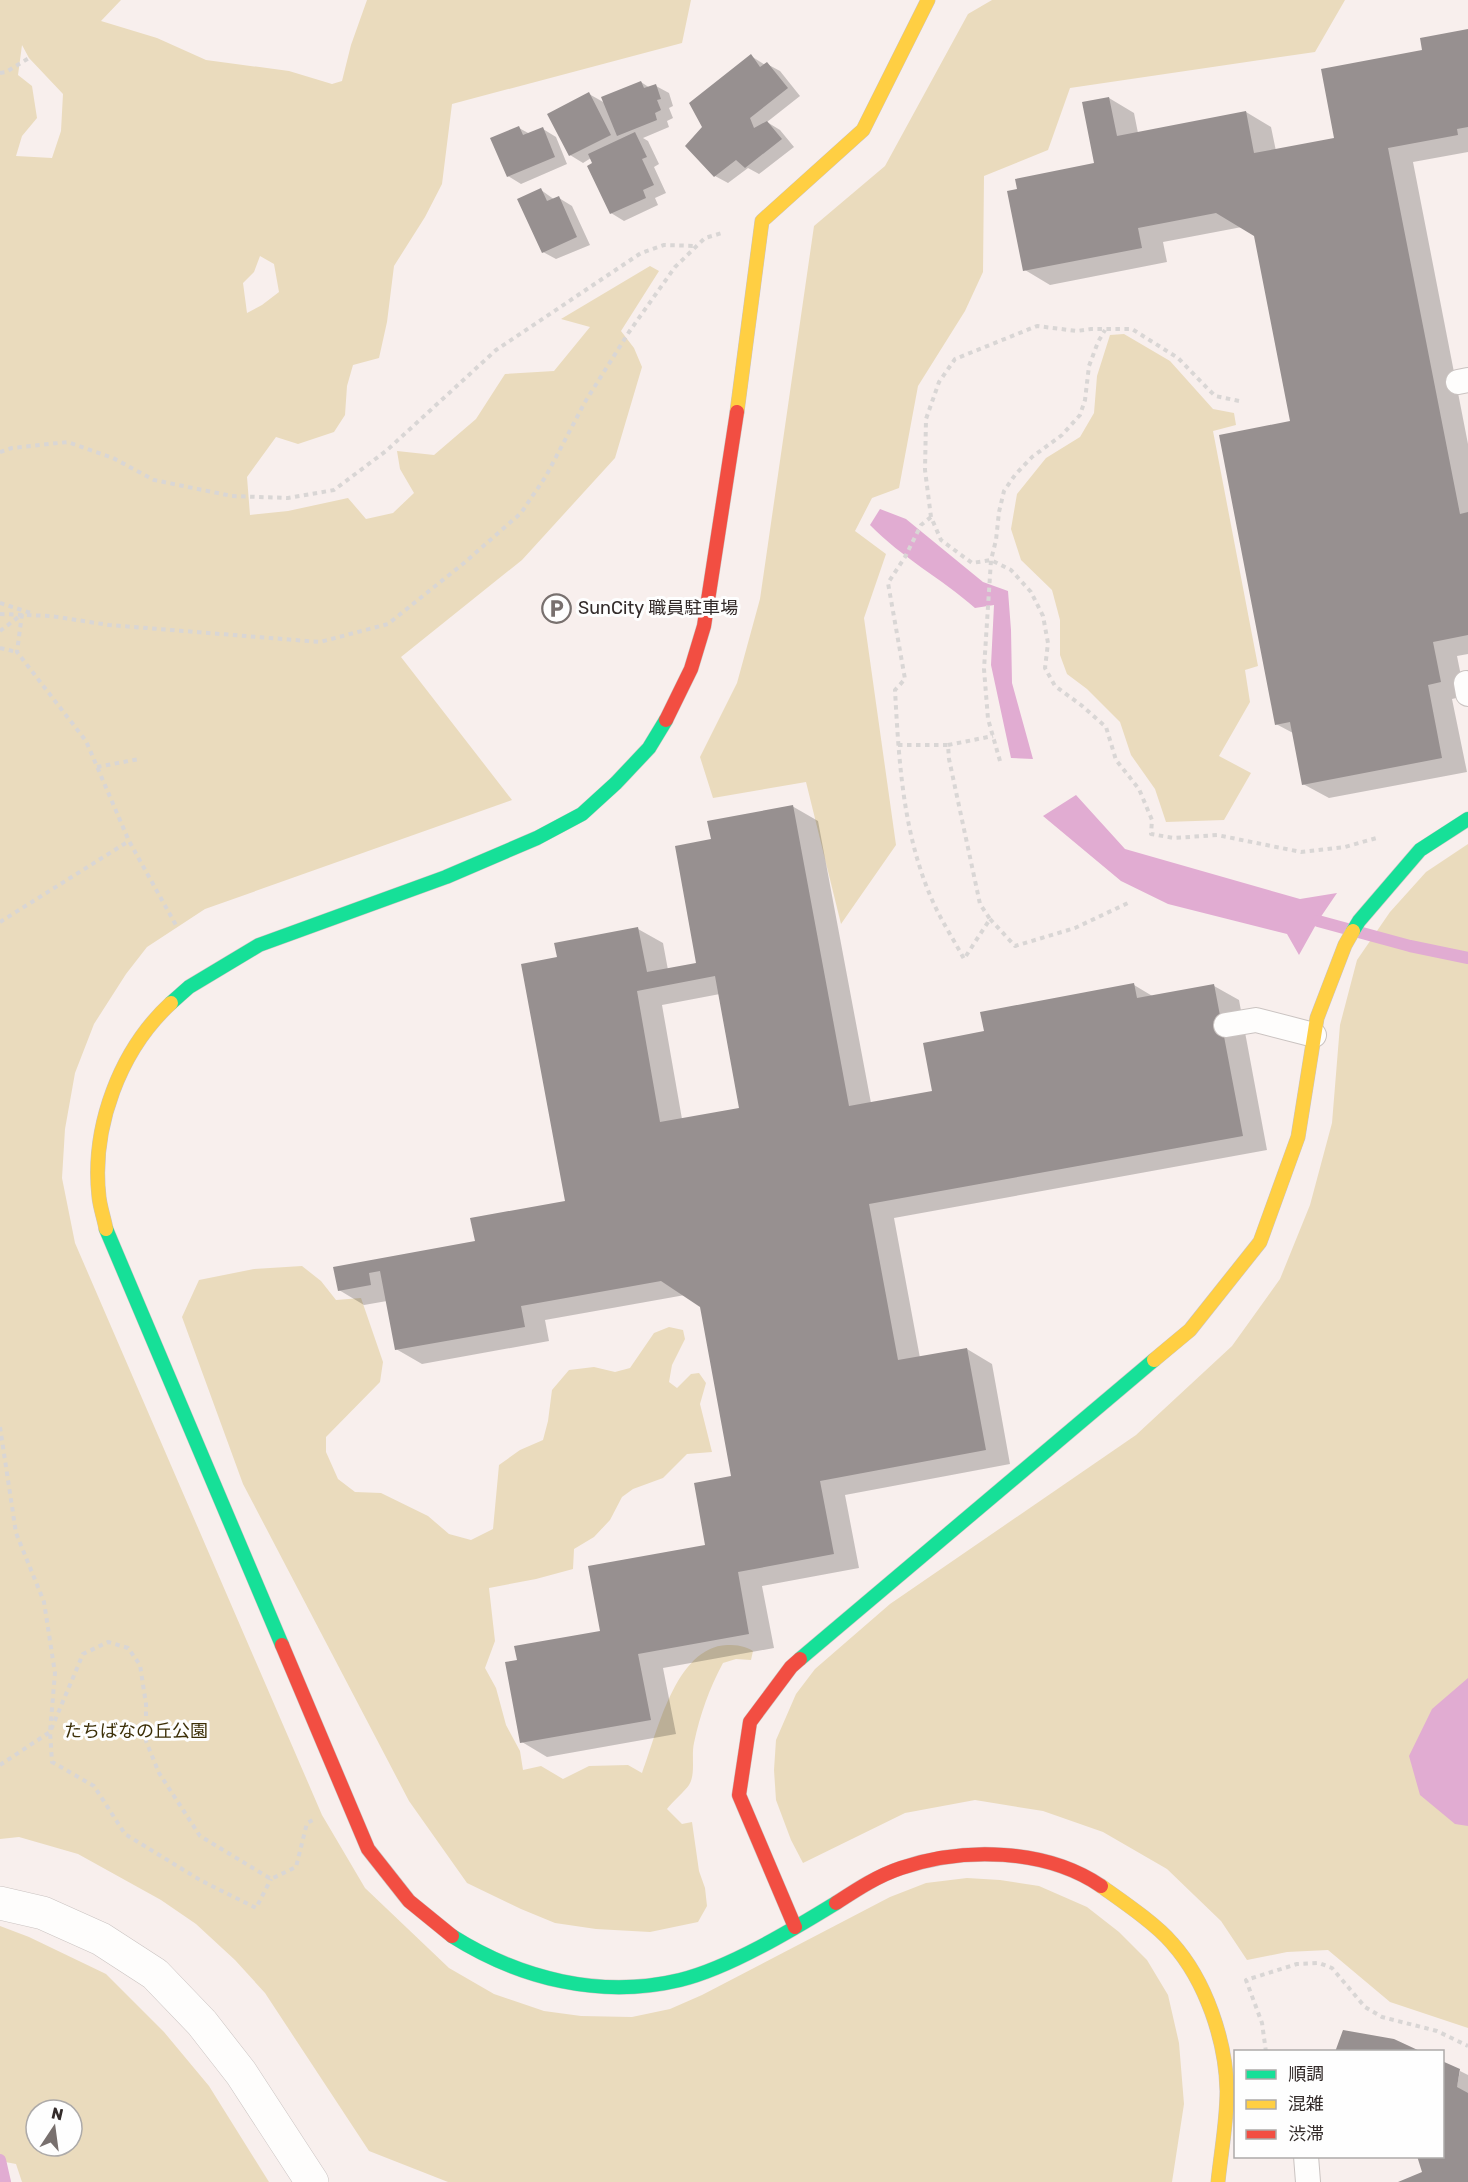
<svg xmlns="http://www.w3.org/2000/svg" width="1468" height="2182" font-family="Rubik,'Noto Sans JP',sans-serif">
<style>
.green{fill:#eadbbd;fill-rule:evenodd}
.water{fill:#e1acd2}
.shadow{fill:#0003;fill-rule:evenodd}
.lines{fill:none;stroke-linecap:round;stroke-linejoin:round}
.stream{stroke:#e1acd2;stroke-width:12}
.building{fill:#979090;fill-rule:evenodd}
.lane-casing{stroke:#cac3c1;stroke-width:26}
.street-casing{stroke:#cac3c1;stroke-width:34}
.fast-casing{stroke:#cac3c1;stroke-width:15}
.slow-casing{stroke:#cac3c1;stroke-width:15}
.jam-casing{stroke:#cac3c1;stroke-width:15}
.path{stroke:#d9d6d5;stroke-width:4;stroke-dasharray:4.5 4.5;stroke-linecap:butt}
.lane{stroke:#fefdfc;stroke-width:24}
.street{stroke:#fefdfc;stroke-width:33}
.fast{stroke:#16e098;stroke-width:14}
.slow{stroke:#ffcf43;stroke-width:14}
.jam{stroke:#f24e42;stroke-width:14}
.labels{text-anchor:middle;stroke-width:6;stroke-linejoin:round;paint-order:stroke}
.poi-label{font-size:18px;fill:#332b2a;stroke:#fefefe;text-anchor:start}
.park-label{font-size:18px;fill:#3c2f07;stroke:#fefefe}
</style>
<rect width="100%" height="100%" fill="#f8efed"/>
<path class="green" d="M0,0H121L101,21L157,38L206,60L289,71L332,84L342,81L351,45L367,0H691L682,43L452,104L442,184L425,217L394,266L387,322L379,358L353,365L347,386L345,415L334,432L298,444L276,437L247,477L250,515L288,511L348,498L366,519L393,513L414,493L400,469L397,451L434,455L476,419L505,374L554,371L590,327L561,319L650,266L659,271L621,331L634,348L642,367L615,458L522,560L401,657L512,800L205,909L147,947L126,974L94,1024L75,1073L65,1129L62,1178L75,1243L322,1815L365,1888L449,1968L494,1994L544,2011L581,2016L632,2017L670,2009L702,1995L890,1897L926,1883L967,1878L1000,1880L1039,1886L1087,1907L1119,1932L1147,1960L1168,1995L1179,2043L1184,2104L1172,2182H448L369,2151L265,1993L235,1960L196,1924L161,1900L78,1854L19,1837L0,1839ZM22,45L29,58L63,94L61,131L52,158L16,156L22,136L37,118L32,86L18,75ZM260,256L274,264L279,292L262,305L247,313L243,283L254,272Z
M992,0H1345L1315,52L1070,88L1048,150L984,176L983,272L965,311L918,386L899,488L872,498L855,531L886,554L864,618L896,845L841,924L806,782L713,798L700,757L737,683L760,599L814,226L885,166L968,14Z
M1124,334L1170,361L1213,409L1234,413L1236,425L1213,431L1258,666L1245,670L1250,702L1219,756L1251,773L1224,820L1166,822L1155,789L1131,755L1120,722L1087,689L1067,674L1060,655V620L1052,590L1021,560L1011,529L1017,494L1046,458L1080,437L1094,413L1097,376L1110,335Z
M1468,844V2028L1390,2002L1328,1950L1287,1952L1247,1960L1221,1921L1167,1869L1103,1832L1043,1811L975,1800L905,1813L803,1863L791,1840L776,1800L774,1770L776,1740L796,1694L815,1669L890,1604L1136,1435L1232,1346L1280,1279L1310,1205L1332,1123L1340,1025L1357,960L1390,912L1426,872Z
M302,1266L321,1281L336,1300L361,1298L383,1362L380,1382L326,1437V1452L338,1479L355,1492L381,1493L428,1516L449,1534L471,1540L493,1529L499,1465L520,1450L543,1440L548,1421L552,1390L569,1370L594,1367L615,1372L630,1368L654,1333L669,1327L683,1330L685,1339L672,1365L669,1382L677,1388L691,1374L699,1373L706,1383L700,1404L712,1452L687,1454L663,1478L633,1489L622,1497L610,1520L594,1537L574,1549L573,1569L536,1579L489,1588L495,1641L485,1668L496,1688L506,1725L520,1751L523,1770L541,1766L563,1779L589,1766L628,1765L642,1773C657,1734 675,1647 727,1645C738,1645 745,1646 753,1651L751,1660L736,1659L723,1663C709,1689 700,1715 694,1743C691,1756 696,1774 689,1785C685,1791 672,1802 667,1809L682,1824L692,1822L699,1871L705,1888L707,1906L698,1922L650,1932L596,1929L555,1923L521,1909L467,1883L409,1801L243,1484L182,1317L199,1280L254,1269Z
M0,1926L29,1937L106,1974L164,2032L209,2086L269,2182H22L16,2164L0,2161ZM36,2110H72V2146H36Z"/>
<path class="water" d="M880,509L906,519L983,582L1008,591L1011,630L1012,683L1033,759L1011,758L991,665L994,605L975,608C941,578 902,558 870,525Z
M1076,795L1125,849L1300,899L1337,893L1318,921L1299,955L1287,934L1168,904L1121,881L1043,816Z
M1468,1678V1826L1455,1824L1420,1795L1409,1756L1432,1709Z"/>
<path class="shadow" d="M1468,30V152L1413,162L1468,444V654L1457,656L1465,696L1452,699L1467,772L1329,798L1303,784L1293,733L1276,724L1292,423L1255,235L1242,227L1163,242L1167,262L1050,285L1025,270L1096,165L1109,98L1134,113L1138,133L1246,112L1271,127L1276,151L1336,139L1424,51Z
M751,56L765,65L767,64L780,71L800,96L767,122L780,130L794,147L759,174L748,168L728,183L715,176L704,127Z
M641,82L650,88L656,86L669,93L673,106L669,108L673,118L667,121L669,127L643,138L648,141L659,164L654,167L666,193L655,198L658,205L624,221L611,213L591,158L583,163L570,155L589,94L605,103Z
M519,128L530,134L543,129L556,137L567,164L521,184L508,176Z
M541,190L555,200L559,198L572,206L590,245L556,259L543,252Z
M792,806L818,821L871,1103L933,1092L986,1033L1134,985L1154,997L1214,986L1239,1000L1267,1150L894,1218L920,1358L967,1349L992,1364L1010,1464L845,1495L859,1568L762,1586L774,1648L663,1668L676,1734L547,1757L522,1742L518,1661L602,1632L707,1546L733,1477L701,1306L685,1295L545,1320L549,1341L422,1364L396,1349L387,1301L364,1305L339,1290L335,1268L477,1242L567,1202L559,959L638,929L663,943L668,970L698,964L712,840ZM720,994L740,1109L682,1119L662,1005Z
M1460,2071L1468,2075V2182H1402L1423,2173L1442,2156Z"/>
<g class="lines">
<path class="stream" d="M1318,921L1410,946L1468,958
M0,2160L5,2182"/>
</g>
<path class="building" d="M1468,29V127L1457,129L1458,135L1388,148L1460,514L1468,512V635L1433,642L1441,682L1428,685L1442,758L1302,785L1290,722L1275,725L1219,435L1290,421L1254,236L1216,213L1138,228L1142,248L1023,271L1007,191L1017,189L1015,179L1094,163L1082,102L1109,97L1117,136L1246,111L1254,153L1334,138L1321,69L1422,50L1420,38Z
M751,54L760,67L767,62L788,88L750,118L754,128L767,121L782,139L745,168L736,160L714,177L685,146L702,127L689,103Z
M641,81L644,88L656,84L661,99L657,100L661,110L655,113L657,120L617,136L601,97Z
M589,92L611,135L569,156L547,114Z
M519,126L523,135L543,127L555,157L507,177L490,138Z
M635,132L647,157L642,159L654,185L643,190L646,198L610,214L587,166L592,163L588,154Z
M541,188L547,201L559,196L577,237L542,253L517,199Z
M793,805L849,1106L932,1091L923,1043L984,1031L980,1012L1134,983L1137,998L1214,984L1243,1136L869,1204L898,1360L967,1348L986,1450L820,1481L834,1554L738,1572L749,1634L638,1654L651,1720L520,1743L505,1662L517,1660L514,1646L600,1631L588,1566L705,1545L694,1483L731,1476L700,1307L661,1281L521,1306L525,1327L395,1350L380,1271L369,1273L371,1285L338,1291L333,1267L475,1241L470,1218L565,1201L521,964L557,957L554,943L638,927L647,972L696,963L675,846L711,839L707,821ZM715,976L739,1108L660,1122L637,991Z
M1343,2030L1394,2039L1422,2052H1335Z
M1442,2061L1460,2069L1457,2087L1468,2093V2182H1398L1422,2172L1417,2156H1442Z"/>
<g class="lines">
<defs>
<path id="lane" d="M1458,382L1468,380
M1466,683L1468,694
M1226,1025L1256,1020L1314,1035
M1306,2156L1308,2182"/>
<path id="street" d="M0,1903L43,1913L101,1939L155,1974L202,2023L241,2073L312,2182"/>
<path id="fast" d="M1353,931L1359,921L1420,850L1468,819
M171,1003L189,987L259,945L446,877L537,838L582,814L616,783L649,748L666,720
M106,1229L282,1645
M800,1659L1154,1360
M452,1936C520,1979 601,1999 680,1980C729,1968 792,1930 836,1903"/>
<path id="slow" d="M737,412L762,221L863,130L928,0
M106,1229C104,1218 100,1207 99,1197C91,1127 120,1050 171,1003
M1154,1360L1190,1330L1260,1242L1298,1137L1317,1018L1345,945L1353,931
M1101,1886C1122,1901 1156,1924 1172,1943C1206,1981 1226,2041 1227,2091C1227,2121 1221,2152 1218,2182"/>
<path id="jam" d="M666,720L691,669L704,626L737,412
M282,1645L368,1849L409,1901L452,1936
M836,1903C856,1890 877,1876 901,1868C963,1847 1045,1848 1101,1886
M795,1927L739,1795L750,1722L791,1667L800,1659"/>
</defs>
<use href="#lane" class="lane-casing"/>
<use href="#street" class="street-casing"/>
<use href="#fast" class="fast-casing"/>
<use href="#slow" class="slow-casing"/>
<use href="#jam" class="jam-casing"/>
<path class="path" d="M0,73L6,72L29,58
M1239,401L1215,396L1178,358L1132,329H1091L1077,331L1037,326L955,359L939,382L926,419L925,470L931,517L941,540L972,563L991,560L1011,570L1031,592L1043,616L1048,643L1045,668L1055,686L1081,705L1106,727L1116,760L1139,789L1152,820L1151,834L1174,838L1217,835L1301,852L1345,847L1380,837
M0,452L12,448L68,442L113,458L154,480L232,496L288,498L334,490L386,451L496,350L641,253L664,245L696,246
M0,603L31,613
M0,614L51,616L109,625L320,642L388,624L464,563L521,513L546,476L585,402L629,332L675,267L705,238L722,233
M22,614L17,652L86,741L129,841L177,927
M0,631L21,615
M0,648L17,652
M898,745H948L949,759L980,904L990,919L964,959C954,940 942,922 933,902C903,835 899,763 895,690L905,679L888,583L905,557L921,525L931,517
M948,745L993,736
M1000,761L988,719L984,669L991,560L996,540L999,512L1004,491L1015,475L1032,457L1062,435L1080,415L1085,400L1089,366L1098,342L1105,330
M97,767L139,759
M990,919L1015,946L1075,928L1128,903
M0,922L129,841
M0,1427L16,1533L44,1602L55,1673L50,1732L52,1762L94,1786L125,1834L200,1880L256,1908L271,1879
M0,1765L50,1732L83,1654L108,1642L128,1648L140,1665L146,1704V1741L159,1773L200,1836L271,1879L296,1867L307,1823L315,1819
M1266,2052L1262,2023L1246,1980L1297,1964L1319,1963L1332,1968L1365,2007L1382,2017L1437,2031L1468,2046"/>
<use href="#lane" class="lane"/>
<use href="#street" class="street"/>
<use href="#fast" class="fast"/>
<use href="#slow" class="slow"/>
<use href="#jam" class="jam"/>
</g>
<defs>
<symbol id="parking-ring" viewBox="-11 -11 22 22"><circle r="9.5" fill="#fefefe" stroke="#78706e" stroke-width="1.5"/><path d="M-3.5-5.5H1a3.5 3.5 0 0 1 0 7H-1V5.5H-3.5ZM-1-3.4V-.6H.8a1.4 1.4 0 0 0 0-2.8Z" fill="#78706e"/></symbol>
</defs>
<g fill-rule="evenodd">
<use href="#parking-ring" x="540" y="592" width="33" height="33"/>
</g>
<g class="labels">
<g class="poi-label">
<text x="578" y="614">SunCity 職員駐車場</text>
</g>
<g class="park-label">
<text x="136" y="1737">たちばなの丘公園</text>
</g>
</g>
<rect x="1234" y="2050" width="210" height="108" fill="#fefefe" stroke="#adaaa9" stroke-width="1.5"/>
<rect x="1246" y="2070" width="30" height="9" fill="#16e098" stroke="#adaaa9" stroke-width="1.5"/>
<text x="1288" y="2080" font-size="18" fill="#332b2a">順調</text>
<rect x="1246" y="2100" width="30" height="9" fill="#ffcf43" stroke="#adaaa9" stroke-width="1.5"/>
<text x="1288" y="2110" font-size="18" fill="#332b2a">混雑</text>
<rect x="1246" y="2130" width="30" height="9" fill="#f24e42" stroke="#adaaa9" stroke-width="1.5"/>
<text x="1288" y="2140" font-size="18" fill="#332b2a">渋滞</text>
<g transform="translate(54 2128) rotate(13)"><circle r="28" fill="#fefefe" stroke="#adaaa9" stroke-width="1.5"/>
<path d="M0-4.5L10 22L0 15L-10 22Z" fill="#78706e"/>
<text y="-9" font-size="16" font-weight="bold" text-anchor="middle" fill="#332b2a">N</text>
</g>
</svg>
